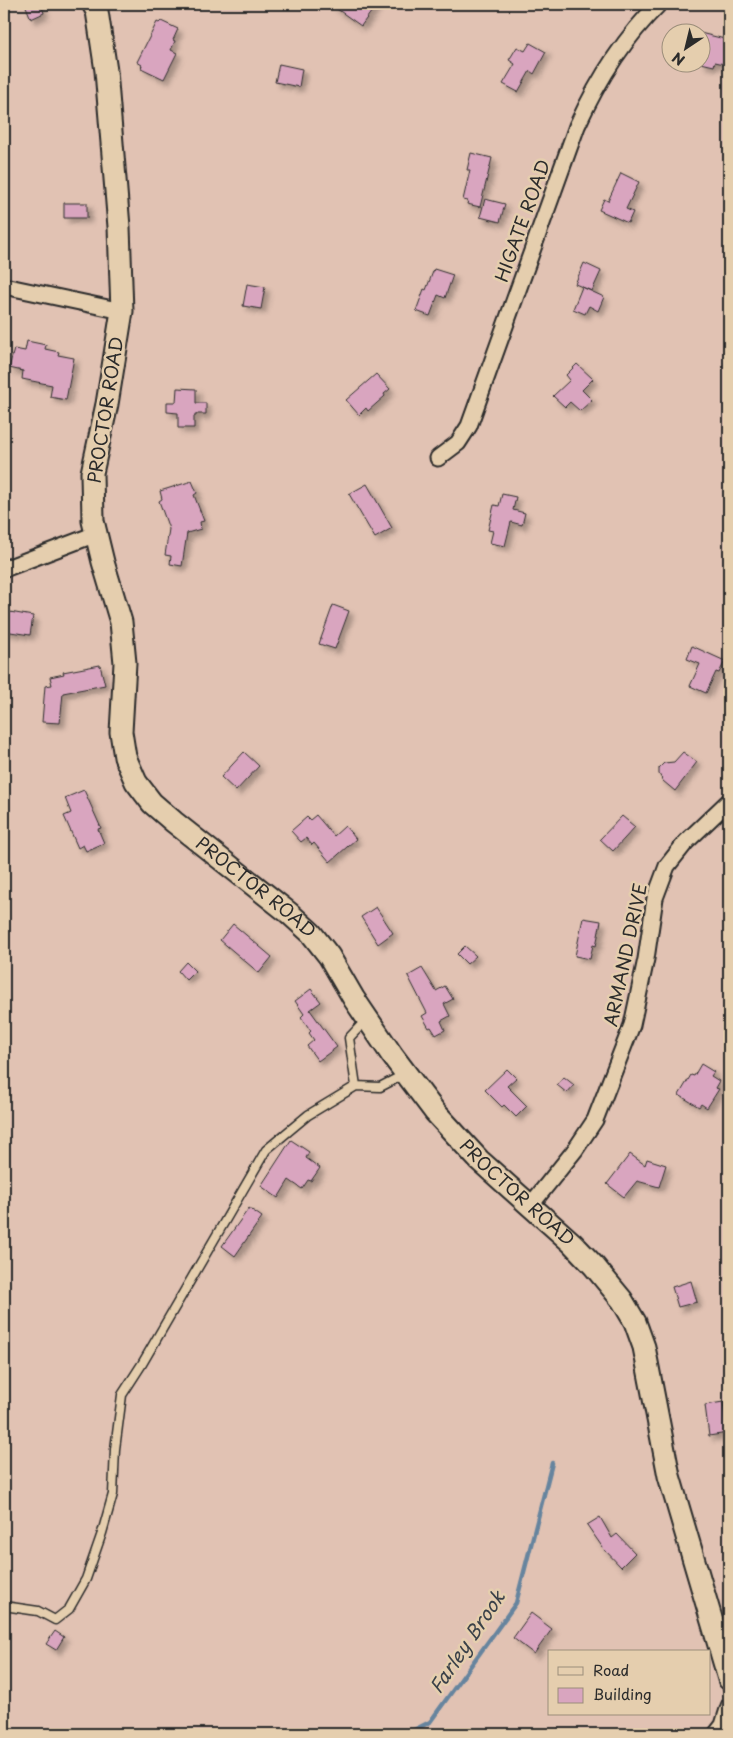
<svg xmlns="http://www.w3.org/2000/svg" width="733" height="1738" font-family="'Playpen Sans',sans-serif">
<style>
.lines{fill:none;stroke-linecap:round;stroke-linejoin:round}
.stream{stroke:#66849e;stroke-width:4.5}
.building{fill:#d9a5bf;stroke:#2b2b2b;filter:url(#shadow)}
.service-casing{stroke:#2b2b2b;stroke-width:11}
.minor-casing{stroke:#2b2b2b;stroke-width:19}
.secondary-casing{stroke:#2b2b2b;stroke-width:25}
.service{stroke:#e5ceae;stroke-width:8}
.minor{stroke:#e5ceae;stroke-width:15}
.secondary{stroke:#e5ceae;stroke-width:21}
.labels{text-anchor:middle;stroke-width:5;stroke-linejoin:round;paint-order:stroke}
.street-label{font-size:18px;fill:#2b2b2b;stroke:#e5ceae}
.water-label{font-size:19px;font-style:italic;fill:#3a4148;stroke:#e5ceae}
</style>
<defs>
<filter id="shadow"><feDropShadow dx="4.5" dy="4.5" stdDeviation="2.5" flood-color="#0004"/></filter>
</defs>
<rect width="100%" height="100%" fill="#e1c2b3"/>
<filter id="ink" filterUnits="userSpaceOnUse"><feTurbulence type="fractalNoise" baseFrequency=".02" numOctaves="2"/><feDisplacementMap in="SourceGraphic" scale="10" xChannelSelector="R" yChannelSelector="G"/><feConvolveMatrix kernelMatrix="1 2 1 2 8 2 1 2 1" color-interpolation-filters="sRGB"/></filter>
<g filter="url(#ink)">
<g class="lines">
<path class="stream" d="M406,1734L430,1722L516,1603L552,1463"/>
</g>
<path class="building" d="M25,4H41L44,13L31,19Z
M330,4H377L361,26Z
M161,21L178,29L173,40L175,41L171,50L177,53L164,79L141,68L142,65L137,62L157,22L159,23Z
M700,33L729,40V65L715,62L714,66L701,63L703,54L700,53Z
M530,43L546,52L534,74L530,71L518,92L503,84L515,64L509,60L517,47L525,51Z
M279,64L302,69L299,87L275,82Z
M471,153L492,158L480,207L467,204L468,201L463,200L470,170H467Z
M621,173L639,182L626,209L633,212L628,223L599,210L604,199L608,201Z
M485,199L505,204L500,222L480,217Z
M64,203H87V218H64Z
M584,263L601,271L592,291L575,284Z
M434,269L453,275L445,298L438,295L430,316L416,311L424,289L426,290Z
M247,284L265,287L261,309L243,306Z
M582,287L604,297L598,311L589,306L585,314L573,309Z
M27,341L46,345L45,349L59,352L58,355L74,358L66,400L50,397L52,385L22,379L23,371L9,368L14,349L25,351Z
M577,364L593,379L582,390L592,400L580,411L570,402L565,407L553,396L570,380L566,375Z
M376,374L390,389L384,394L385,396L368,411L366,408L359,415L346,400Z
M177,388L196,389V403H206V414H196V416H194V428H178V413L167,412V402H176Z
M192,481L197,493L194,495L204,521L200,522L201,529L187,533L182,566L170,564L171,556L165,555L169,529L159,501L162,499L160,491Z
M367,484L392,528L375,538L349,494Z
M502,494L516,497L513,510L525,513L522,525L511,522L505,546L490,543L493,531L488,530L494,505L499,506Z
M333,605L349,611L335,649L319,644Z
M4,611L33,616L30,635L4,631Z
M692,646L725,661L719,673L716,672L706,693L690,686L700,664L687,659Z
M100,665L105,685L63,693L60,723L42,722L45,686L52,685L50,677L64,674L63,672Z
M244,752L259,766L236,791L221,777Z
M683,752L697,762L675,791L663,781L659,774V768L664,763L674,762Z
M84,790L101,828L98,829L104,843L86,851L83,845L78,848L64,816L71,813L65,798Z
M316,815L334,836L345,826L356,839L330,862L314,843L312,845L306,838L301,842L291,831L307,817L310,820Z
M622,816L635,827L613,851L600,839Z
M376,907L393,933L378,944L361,917Z
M583,918L601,921L596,946L593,945L590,959L575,956Z
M233,924L272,957L259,973L220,940Z
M465,946L476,956L467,964L457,954Z
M186,962L195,971L186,980L178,971Z
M422,968L436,991L445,986L453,999L444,1004L450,1016L441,1021L445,1030L436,1035L431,1027L429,1028L422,1016L427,1013L408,976Z
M311,989L321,1002L310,1010L337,1047L318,1061L307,1046L314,1040L309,1033L311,1031L301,1017L304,1014L295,1001Z
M701,1064L714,1072L711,1076L719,1081L715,1088L719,1089L707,1108L701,1104L699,1107L679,1095L691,1075L694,1076Z
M507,1069L516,1078L507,1086L527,1106L516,1117L504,1105L502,1107L485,1090Z
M564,1077L574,1085L567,1093L557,1085Z
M291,1140L309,1152L306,1158L320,1168L311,1181L308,1180L302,1189L289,1180L278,1198L261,1186Z
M630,1154L645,1165L647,1159L666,1165L659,1187L637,1181L624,1197L607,1184Z
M249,1208L262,1217L235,1256L222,1246Z
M691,1281L697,1302L678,1307L672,1287Z
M723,1402L727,1433L709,1436L705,1405Z
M600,1517L612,1538L617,1534L635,1553L621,1567L603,1548L587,1525Z
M531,1613L552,1629L534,1654L513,1638Z
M55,1631L64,1637L56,1650L46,1644Z"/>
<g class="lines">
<defs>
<path id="service" d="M366,1020L349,1038L356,1086L380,1087L405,1074
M4,1606L38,1611L55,1620L69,1609L86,1579L102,1533L113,1494L115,1449L122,1395L142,1364L266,1150L308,1115L356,1086"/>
<path id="minor" d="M4,286L122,311
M438,458L458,443L469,426L577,126C598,80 623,39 659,4
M4,569L96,534
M530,1206L575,1150L595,1120L632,1025L646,959L655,898L667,866L686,842L729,801
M716,1734L723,1725L729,1706"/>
<g id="secondary">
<path id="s1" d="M93,4L97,11L106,71L119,227L122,311L107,404L92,473L93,521L103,562L121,622L125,663L121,732L125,757L136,782L152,803L174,822L289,913L311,933L329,956L354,999L392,1055L435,1112L479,1160L572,1243L594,1266L622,1300L635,1322L644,1347L669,1476L729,1679"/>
</g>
</defs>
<use href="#service" class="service-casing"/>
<use href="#minor" class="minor-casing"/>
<use href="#secondary" class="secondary-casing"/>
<use href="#service" class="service"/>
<use href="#minor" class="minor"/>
<use href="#secondary" class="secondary"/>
</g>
</g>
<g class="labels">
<g class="street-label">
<text transform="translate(523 221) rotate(-70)" y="6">HIGATE ROAD</text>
<text transform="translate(106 410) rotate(-81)" y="6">PROCTOR ROAD</text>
<text dy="6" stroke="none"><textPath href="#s1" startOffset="950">PROCTOR ROAD</textPath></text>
<text transform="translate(626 955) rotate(-78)" y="6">ARMAND DRIVE</text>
<text dy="6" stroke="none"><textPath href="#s1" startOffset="1355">PROCTOR ROAD</textPath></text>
</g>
<g class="water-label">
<text transform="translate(467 1642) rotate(-56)" y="7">Farley Brook</text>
</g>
</g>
<rect width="733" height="1738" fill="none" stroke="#e5ceae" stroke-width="20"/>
<rect x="10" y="10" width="713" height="1718" fill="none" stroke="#2b2b2b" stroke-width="2" filter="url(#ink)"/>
<rect x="548" y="1650" width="162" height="65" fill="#e5ceae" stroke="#9b8d7a"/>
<rect x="558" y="1667" width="25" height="8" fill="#e5ceae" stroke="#9b8d7a"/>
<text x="593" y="1676" font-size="15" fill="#2b2b2b">Road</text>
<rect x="558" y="1688" width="25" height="15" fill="#d9a5bf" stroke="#9b8d7a"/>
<text x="593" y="1700" font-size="15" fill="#2b2b2b">Building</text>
<g transform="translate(686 48) rotate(215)"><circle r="24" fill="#e5ceae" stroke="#9b8d7a"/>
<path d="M0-4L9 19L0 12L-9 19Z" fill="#2b2b2b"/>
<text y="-8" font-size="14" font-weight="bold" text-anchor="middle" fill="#2b2b2b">N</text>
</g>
</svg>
